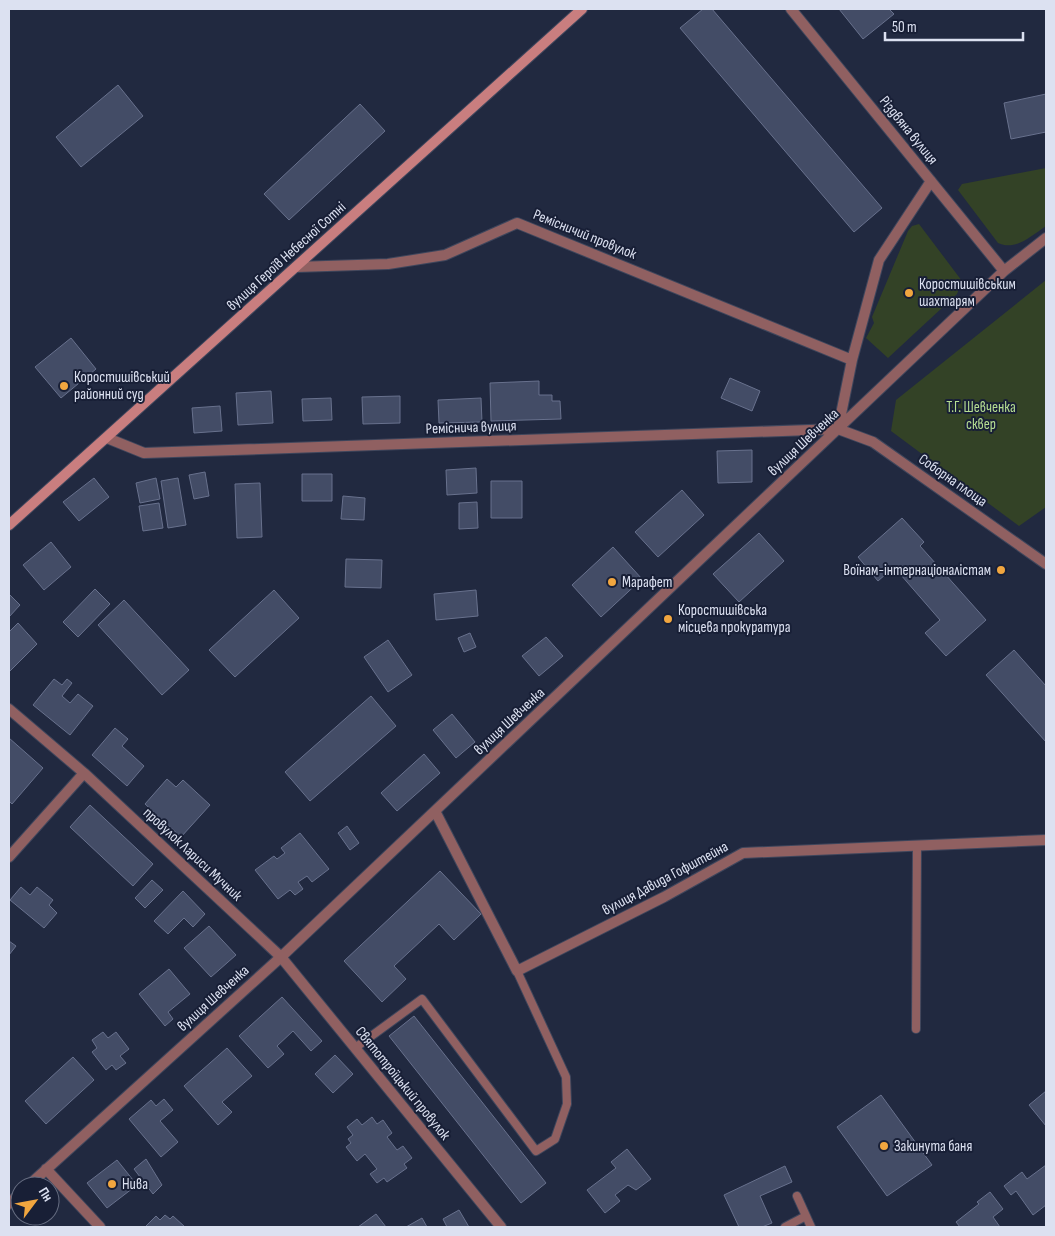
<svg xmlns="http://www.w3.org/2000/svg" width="1055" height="1236" font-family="'Sofia Sans Condensed',sans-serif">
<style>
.green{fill:#334226}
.building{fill:#434c66;stroke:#68718d}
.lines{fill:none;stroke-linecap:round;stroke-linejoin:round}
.lane-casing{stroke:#3f465c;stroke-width:10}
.street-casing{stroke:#3f465c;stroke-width:12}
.secondary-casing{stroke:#3f465c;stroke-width:12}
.lane{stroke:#906061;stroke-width:8}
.street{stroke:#906061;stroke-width:10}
.secondary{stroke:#c97e7f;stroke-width:10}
.poi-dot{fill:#f1a63f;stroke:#181f36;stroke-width:2}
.labels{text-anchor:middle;stroke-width:4;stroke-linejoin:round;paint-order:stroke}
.street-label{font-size:15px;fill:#dce1f1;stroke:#181f36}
.poi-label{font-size:15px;fill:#dce1f1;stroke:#181f36;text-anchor:start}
.park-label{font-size:15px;fill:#b6de92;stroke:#181f36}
</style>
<rect width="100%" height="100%" fill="#212940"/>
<path class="green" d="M1046,168V226C1031,236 1016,251 998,243L958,190L962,184Z
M919,224L962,281L957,294L888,358L866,338L874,323L872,317L908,231L912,226Z
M1046,280V507L1019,526L891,431L896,400Z"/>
<path class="building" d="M703,9H712L882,208L854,232L680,28Z
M839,9H889L894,14L863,39Z
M118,85L143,116L81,167L56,137Z
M1046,94V132L1011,139L1004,103Z
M360,104L385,131L289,220L264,194Z
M71,338L96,369L61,398L35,367Z
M730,378L760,391L752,411L721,398Z
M539,381V395H552V401H560L561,419L491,421L490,383Z
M271,391L273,423L238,425L236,393Z
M400,396V423L363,424L362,397Z
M331,398L332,420L303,421L302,399Z
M481,398L482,422L439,423L438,400Z
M220,406L222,431L194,433L192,408Z
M752,450V482L718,483L717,451Z
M476,468L477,493L447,495L446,470Z
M205,472L209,496L194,499L189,475Z
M302,474H332V501H302Z
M94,478L109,497L79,521L63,502Z
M156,478L160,499L140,503L136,483Z
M178,478L186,525L168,528L161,481Z
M491,481H522V518H491Z
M260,483L262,537L237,538L235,484Z
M682,490L704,515L658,557L635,532Z
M343,496L365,498L364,520L341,519Z
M477,502L478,528L459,529V503Z
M159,503L163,528L143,531L139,506Z
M902,518L924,542L920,546L986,620L946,656L925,633L940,620L894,567L878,581L858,557Z
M759,533L784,561L739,602L713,574Z
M51,542L71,567L44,590L23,565Z
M613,547L642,579L601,617L572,585Z
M346,559L382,560L381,588L345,587Z
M95,589L110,604L78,637L63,622Z
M274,590L299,618L235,677L209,650Z
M476,590L478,616L436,620L434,594Z
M9,594L20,605L9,617Z
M124,600L189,670L162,695L98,625Z
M18,623L37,644L9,672V632Z
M470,633L476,647L464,652L458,638Z
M546,637L563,656L539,676L522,656Z
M388,640L412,675L388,692L364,657Z
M1014,650L1046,686V742L986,675Z
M54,679L62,685L67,679L72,683L62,696L70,703L78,694L93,706L70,735L33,705Z
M371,696L396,726L310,801L285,772Z
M452,714L475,742L456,758L433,730Z
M115,728L128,739L122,746L144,766L127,786L92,755Z
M9,738L43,768L12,804L9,801Z
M424,754L440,773L397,811L381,793Z
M167,779L176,787L183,780L210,805L181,837L145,804Z
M90,805L153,864L133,886L70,827Z
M347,826L359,843L350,850L338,833Z
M300,833L329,869L312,882L307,876L298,882L303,889L295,895L290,890L278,899L255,870L274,856L277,859L285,853L281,848Z
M440,871L481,914L454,940L439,924L394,966L406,979L382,1002L344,961Z
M152,880L163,890L145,908L135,898Z
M21,887L30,895L37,887L53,900L49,905L57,913L44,928L10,900Z
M183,891L205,914L193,927L184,918L168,934L154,921Z
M209,926L236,955L211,977L184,948Z
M9,941L16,946L9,955Z
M169,969L190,994L168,1012L173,1019L165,1026L139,994Z
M282,997L322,1041L311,1051L293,1031L277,1046L284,1054L268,1068L239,1036Z
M414,1016L546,1183L521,1203L389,1036Z
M103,1032L108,1038L116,1032L129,1049L120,1056L126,1063L116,1070L112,1065L106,1070L92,1052L97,1048L92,1040Z
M227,1048L252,1076L222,1102L232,1112L218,1125L184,1086Z
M335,1055L353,1074L333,1093L315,1074Z
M73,1057L94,1080L46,1124L25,1101Z
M1046,1091V1126L1029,1105Z
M881,1095L932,1165L887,1196L837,1127Z
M164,1099L173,1110L160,1121L178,1142L161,1157L129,1119L151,1100L156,1106Z
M372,1117L377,1124L383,1120L392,1133L387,1137L397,1150L403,1146L412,1158L404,1164L407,1168L387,1182L384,1178L377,1183L370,1174L377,1169L365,1154L357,1161L346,1147L351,1143L348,1139L353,1135L347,1127L357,1119L362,1125Z
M627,1149L651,1179L636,1190L628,1185L615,1195L620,1201L605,1213L587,1190L616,1168L611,1162Z
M146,1159L162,1185L153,1194L134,1169Z
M117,1160L137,1185L107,1208L87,1183Z
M1046,1165V1205L1033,1215L1016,1191L1011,1195L1004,1186L1022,1172L1027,1179Z
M785,1166L792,1182L760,1196L772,1223L762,1227H739L724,1195Z
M990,1192L1003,1209L993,1217L1000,1227H960L956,1222L979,1204L977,1202Z
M459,1210L469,1227H447L443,1219Z
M376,1214L386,1227H358Z
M165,1215L170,1219L173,1216L185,1227H145L156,1216L160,1220Z
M422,1218L427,1227H406Z"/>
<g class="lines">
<defs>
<path id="lane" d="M916,1029L917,846
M355,1048L422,999L536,1151L555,1139L567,1104L566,1077L517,971
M797,1196L811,1227
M785,1227L806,1216"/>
<path id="street" d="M791,9L1004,271
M296,267L388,264L445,255L517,223L852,360
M838,429L852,360L879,260L931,181
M107,438L144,453L838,429L873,442L1046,564
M9,709L84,773L281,957L501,1227
M435,811L517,971L664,897L743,853L1046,840
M9,857L84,773
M46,1169L100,1227
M28,1186L281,957L1004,271L1046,238
M9,1204L20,1193"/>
<path id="secondary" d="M9,525L582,9"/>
</defs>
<use href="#lane" class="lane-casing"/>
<use href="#street" class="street-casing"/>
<use href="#secondary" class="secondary-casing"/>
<use href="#lane" class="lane"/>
<use href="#street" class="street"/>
<use href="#secondary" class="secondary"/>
</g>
<g class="poi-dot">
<circle cx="909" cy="293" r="5"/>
<circle cx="64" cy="386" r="5"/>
<circle cx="1001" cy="570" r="5"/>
<circle cx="612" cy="582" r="5"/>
<circle cx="668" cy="619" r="5"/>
<circle cx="884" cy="1146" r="5"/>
<circle cx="112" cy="1184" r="5"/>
</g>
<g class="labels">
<g class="street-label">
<text transform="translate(909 130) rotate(51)" y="5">Різдвяна вулиця</text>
<text transform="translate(585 234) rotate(22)" y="5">Ремісничий провулок</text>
<text transform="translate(286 256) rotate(-42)" y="5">вулиця Героїв Небесної Сотні</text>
<text transform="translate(471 427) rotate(-2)" y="5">Реміснича вулиця</text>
<text transform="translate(803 442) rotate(-43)" y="5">вулиця Шевченка</text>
<text transform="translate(953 480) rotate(35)" y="5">Соборна площа</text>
<text transform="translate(509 721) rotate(-43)" y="5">вулиця Шевченка</text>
<text transform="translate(193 854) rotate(43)" y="5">провулок Лариси Мучник</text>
<text transform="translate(665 878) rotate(-28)" y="5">вулиця Давида Гофштейна</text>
<text transform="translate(213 998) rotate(-42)" y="5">вулиця Шевченка</text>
<text transform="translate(403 1083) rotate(51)" y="5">Святотроїцький провулок</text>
</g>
<g class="poi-label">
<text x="919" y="289">Коростишівським<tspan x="919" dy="17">шахтарям</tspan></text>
<text x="74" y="382">Коростишівський<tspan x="74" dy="17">районний суд</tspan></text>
<text x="991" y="575" text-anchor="end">Воїнам-інтернаціоналістам</text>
<text x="622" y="587">Марафет</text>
<text x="678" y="615">Коростишівська<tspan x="678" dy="17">місцева прокуратура</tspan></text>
<text x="894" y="1151">Закинута баня</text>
<text x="122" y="1189">Нива</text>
</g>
<g class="park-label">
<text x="981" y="412">Т.Г. Шевченка<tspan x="981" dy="17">сквер</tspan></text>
</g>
</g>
<rect width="1055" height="1236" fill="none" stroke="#dce1f1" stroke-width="20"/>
<g transform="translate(35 1201) rotate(58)"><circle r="24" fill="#181f36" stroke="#666d81"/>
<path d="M0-4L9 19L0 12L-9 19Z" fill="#f1a63f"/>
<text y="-8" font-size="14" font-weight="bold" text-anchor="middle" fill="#dce1f1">Пн</text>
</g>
<path d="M885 32v8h138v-8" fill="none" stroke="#dce1f1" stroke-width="2.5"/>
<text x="892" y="32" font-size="15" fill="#dce1f1" stroke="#181f36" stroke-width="4" paint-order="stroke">50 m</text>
</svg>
